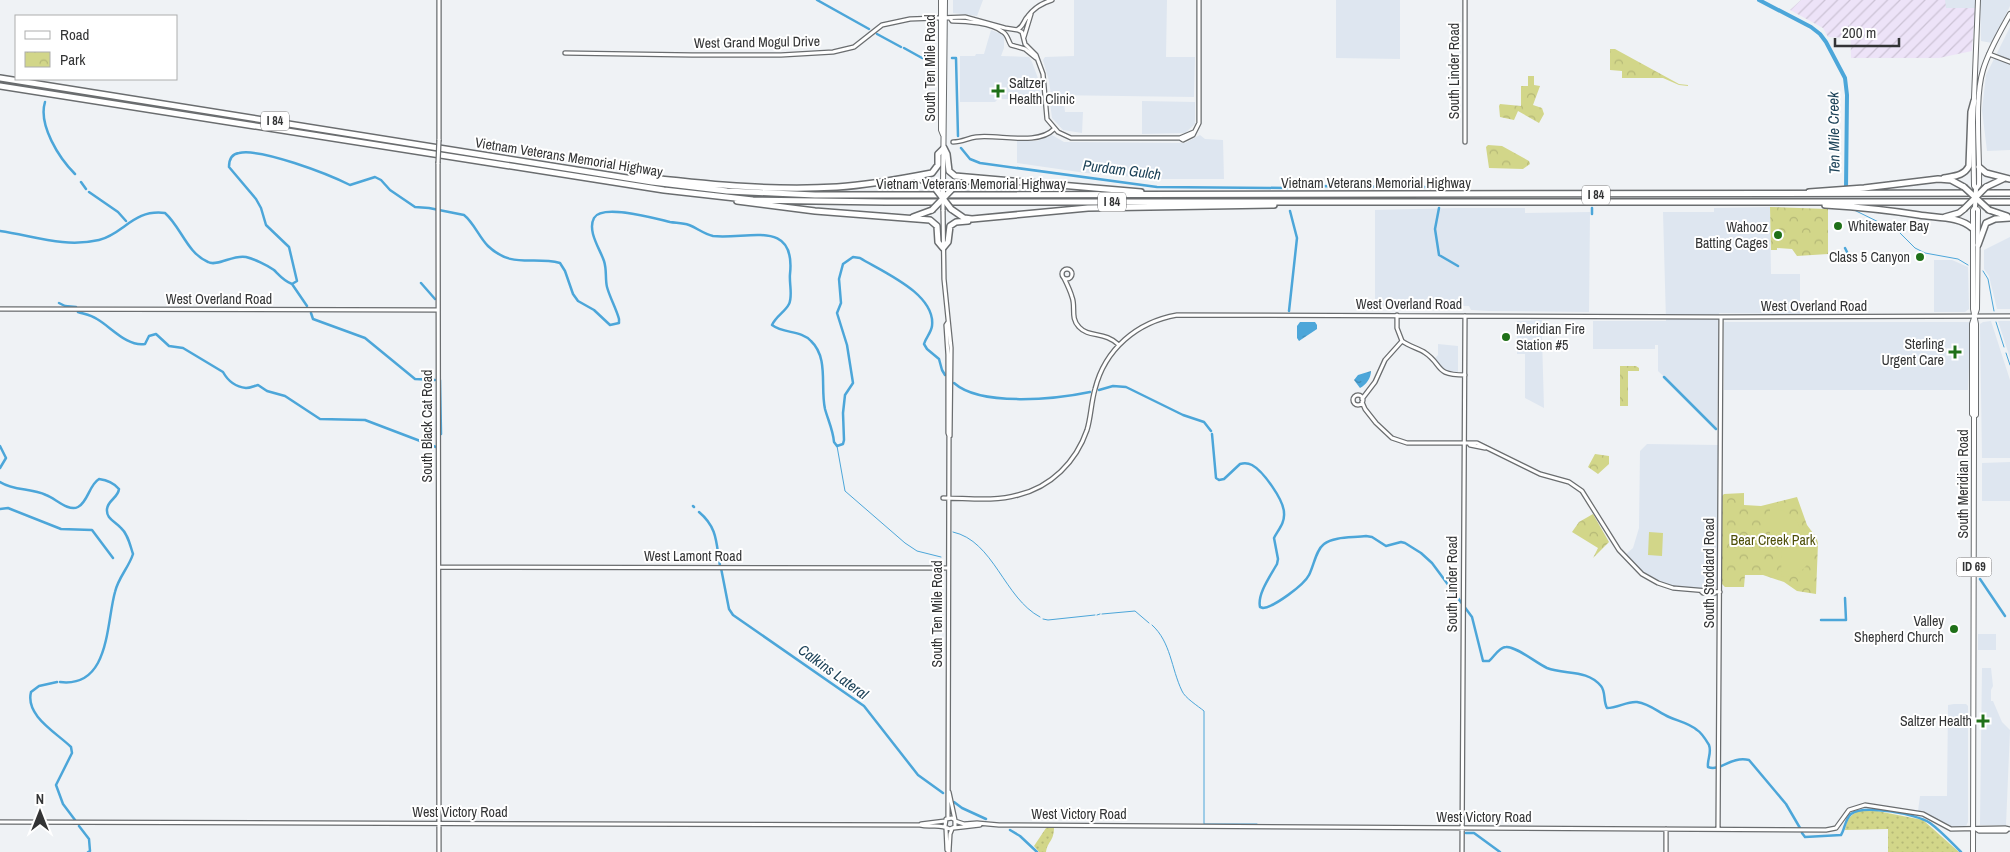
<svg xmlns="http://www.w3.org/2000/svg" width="2010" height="852" font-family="'Archivo Narrow',sans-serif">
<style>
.built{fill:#dee6f0}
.industrial{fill:url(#industrial-furrows)}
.grass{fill:url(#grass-dots)}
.park{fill:url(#park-crowns)}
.garden{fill:#d2d689}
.water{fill:url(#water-ripples)}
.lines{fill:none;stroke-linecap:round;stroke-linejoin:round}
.stream{stroke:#4ca6d9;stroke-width:1}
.canal{stroke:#4ca6d9;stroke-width:2.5}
.river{stroke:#4ca6d9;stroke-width:4}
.secondary-casing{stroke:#6a6d6f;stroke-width:5.5}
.primary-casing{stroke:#6a6d6f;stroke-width:6}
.highway-casing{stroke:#6a6d6f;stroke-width:8}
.secondary{stroke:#fff;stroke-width:3}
.primary{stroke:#fff;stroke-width:4}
.highway{stroke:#fff;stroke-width:5}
.secondary-bridge-casing{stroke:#6a6d6f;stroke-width:5.5;stroke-linecap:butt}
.primary-bridge-casing{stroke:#6a6d6f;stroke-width:6;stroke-linecap:butt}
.highway-bridge-casing{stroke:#6a6d6f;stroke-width:8;stroke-linecap:butt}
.secondary-bridge{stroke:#fff;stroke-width:3}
.primary-bridge{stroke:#fff;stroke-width:4}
.highway-bridge{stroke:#fff;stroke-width:5}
.poi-dot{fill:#1f7018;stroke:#fff;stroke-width:2}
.labels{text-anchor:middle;stroke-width:4;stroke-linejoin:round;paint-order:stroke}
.shield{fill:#fff;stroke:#707172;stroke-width:1}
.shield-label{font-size:12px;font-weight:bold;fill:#333435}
.street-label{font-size:14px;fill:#333435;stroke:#fff}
.poi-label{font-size:14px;fill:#333435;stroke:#fff;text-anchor:end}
.park-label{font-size:14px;fill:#4e4f09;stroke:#fff}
.water-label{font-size:15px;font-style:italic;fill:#1c4258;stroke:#fff}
</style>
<defs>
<pattern id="industrial-furrows" width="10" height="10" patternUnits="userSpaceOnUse" patternTransform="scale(1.25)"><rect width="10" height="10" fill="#ede3f8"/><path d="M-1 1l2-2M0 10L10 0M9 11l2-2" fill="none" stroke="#ccc3d5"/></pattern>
<pattern id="grass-dots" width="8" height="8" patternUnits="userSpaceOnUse" patternTransform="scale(1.25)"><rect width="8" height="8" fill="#d2d689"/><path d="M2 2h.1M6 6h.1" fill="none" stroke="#b5b877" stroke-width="1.8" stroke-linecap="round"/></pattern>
<pattern id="park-crowns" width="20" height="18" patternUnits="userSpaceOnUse" patternTransform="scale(1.25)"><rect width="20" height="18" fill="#d2d689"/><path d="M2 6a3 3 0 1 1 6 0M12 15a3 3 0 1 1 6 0" fill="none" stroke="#b5b877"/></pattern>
<pattern id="water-ripples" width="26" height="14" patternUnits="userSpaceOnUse" patternTransform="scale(1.25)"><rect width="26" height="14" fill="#4ca6d9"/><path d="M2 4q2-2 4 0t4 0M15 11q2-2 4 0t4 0" fill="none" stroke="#4088b1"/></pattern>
</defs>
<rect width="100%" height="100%" fill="#eff2f5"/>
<path class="built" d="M953,0H983L977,16L953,13Z
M1074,0H1167L1166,57H1195L1194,97L1051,95L1049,81L1043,60L1045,57L1074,56Z
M1336,0H1400V59L1336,58Z
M1945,0H1975V8H1945Z
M1980,0H2010V6L1992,43L1981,41Z
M2010,27V150L1987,151L1982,110L1986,75Z
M991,30L1004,35V48L1001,56L1029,57L1032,62L1039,81L1041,99H998L995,102H960V56H975L976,54H984Z
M1142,101L1195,102V124L1185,133L1142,134Z
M1064,102L1065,112H1083L1082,133L1063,130L1052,118L1050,103Z
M1052,135L1064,142L1185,143L1200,135L1205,139L1223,140L1224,179H1158L1086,173L1017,163V141H1037Z
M1770,207L1771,274H1800V314L1719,313L1717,428L1658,371V345H1655V349H1593V321H1666L1663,212H1714V208Z
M1456,208H1525V213L1590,212L1589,312L1489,311L1471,310L1469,306H1375V210Z
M2010,237V309H1997L1989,276L1984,269V250Z
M1934,260H1952L1968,267L1969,309L1965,312H1934Z
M1542,320V338L1544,408L1525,398V354H1517V321Z
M1991,321L2010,380V458H1982L1980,324L1983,322Z
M1998,321H2010V358Z
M1724,322H1971L1968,390H1724Z
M1438,344L1458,346V372L1447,371L1440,367L1435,358L1438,355Z
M1647,444L1718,445L1717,586L1715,589L1675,587L1666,584L1644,573L1625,555L1633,548L1639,528L1640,451Z
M2010,462V501H1982V463Z
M1978,634H1996V650H1978Z
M1982,668H1991L1993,686L1991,690V701H1993L2002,722L2010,730L2006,825H1980Z
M1954,704H1966L1968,706V822L1966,826L1962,828L1944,825L1933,817L1918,811L1920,796H1947L1948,705Z"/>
<path class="industrial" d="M1801,0H1945L1946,8H1975L1972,51L1939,58H1851L1850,16L1849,38L1828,37L1823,28L1790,10Z"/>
<path class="grass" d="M1860,810H1872L1923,820L1959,852H1888V829L1845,830C1847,819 1850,815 1860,810Z
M1054,827C1054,842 1048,840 1046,852H1039L1034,846L1046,828Z"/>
<path class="park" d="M1610,49H1615L1679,84L1688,85V86L1679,85L1663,78H1622V71L1610,70Z
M1528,76H1534V85L1540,86L1533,105L1542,108L1544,114L1539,123L1518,111L1514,120L1500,117L1499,106L1500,104L1521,106V86H1528Z
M1488,145L1502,146L1529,161L1530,164L1523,169L1489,168L1486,147Z
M1770,207L1828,209V254L1797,256L1792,249L1777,248V250H1771Z
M1620,366H1636L1639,368V371H1628V406H1620Z
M1595,454L1609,456V464L1598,474L1588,467Z
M1744,493V505L1761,506L1797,497L1807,525L1816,537L1818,543L1816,594L1797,591L1784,582L1763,575H1745L1744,587H1725L1722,584V496L1724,494Z
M1593,514L1609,542L1593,558L1598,548L1572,532L1579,522Z"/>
<path class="garden" d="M1770,509C1789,508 1802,522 1803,540L1770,539Z
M1649,532L1663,533L1662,556L1648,555Z
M1782,545H1812C1814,562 1799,580 1781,576Z"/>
<path class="water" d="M1300,322H1315L1317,325V329L1299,341L1297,338V326Z
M1371,371C1371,378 1366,385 1360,388L1354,380L1358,375Z"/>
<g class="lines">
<path class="stream" d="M1852,209L1899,232L1915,248L1925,253L1958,259L1968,265
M1983,271L1988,279L1994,311
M1996,322L2004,347
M2006,353L2010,365
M837,446L845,491L905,543L917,551L941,557
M953,532C994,541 1004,598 1040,617
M1102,614L1135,611L1149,623
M1097,615L1100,614
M1043,619L1048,620L1095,615
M1152,625C1171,642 1171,668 1182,691C1185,698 1198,706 1204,711V824H1257"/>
<path class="canal" d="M817,0L869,29
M877,34L901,47
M904,48L922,58H935
M952,58H956L958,136
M45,102C38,125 59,158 75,174
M961,148L970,159L980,163L1157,187L1288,188L1314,186L1425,187
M81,182L86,189
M89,192L118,212L126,221
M1439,208L1435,229L1439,255L1458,266
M1592,214V208
M0,231C34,236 64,248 99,240C124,234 133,209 165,213C181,227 187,253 208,262C217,267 234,254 246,257C254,259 267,265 274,270C280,276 284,281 292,284L297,281L289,247L266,225L261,208L256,199L229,167C229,160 231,154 239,153C261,148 328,174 350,185L375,177L381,180L390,190L415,207L429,208L464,215C474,223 479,237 488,246C512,269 532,256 560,263L565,271L573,294L578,301L594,310L610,325L619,323V319C616,308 610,298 607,287C605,279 607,270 604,261C600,249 587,231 594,218C602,203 657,219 670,222C676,223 683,223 689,225C697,228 704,234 713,236C747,240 796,218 790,274C789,283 793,296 789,304C785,312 776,316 772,325C784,334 801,330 811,341C829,358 820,387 825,409C828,420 833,430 834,442L837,446L843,444L844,440L843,413L845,395L853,383L847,345L837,313L841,303L839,279L843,264L853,257L860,258C883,272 936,294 932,326C931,333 926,337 924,344L927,349L939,359L942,370L945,375
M1840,257L1839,261L1846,260L1848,254L1845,248
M421,283L435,299
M292,284L307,306
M59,303L65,306L76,307
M1289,311L1297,238L1290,211
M78,312C84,314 91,315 97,319C111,327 127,347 145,344L149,336L156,334L169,346L183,348L223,372C228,381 236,387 246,388C250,388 254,386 258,385L267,391L285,396L320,419L365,420L436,447
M311,313L313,319L365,338L415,379L435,380
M1664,377L1716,429
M440,380L441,434
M954,383C981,407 1057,399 1090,392
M1099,390L1113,386L1126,387L1183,415L1204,422L1211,431
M1212,434L1216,478L1219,480L1224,479L1240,464C1244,463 1248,463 1252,465C1263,471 1284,500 1284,513C1285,523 1278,530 1274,538L1278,559L1277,564C1271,575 1257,594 1260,607L1263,608C1274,607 1304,585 1309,575C1314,565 1316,550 1324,544C1334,536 1354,538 1366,536L1372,537L1386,546L1401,542L1405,543L1421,553L1432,563L1472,617L1483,661H1489C1494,657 1499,647 1506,647C1516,646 1536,663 1547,668C1565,675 1587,669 1601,686C1606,692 1603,701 1607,708C1618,708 1627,701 1637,702C1650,704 1658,712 1669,717C1678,721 1689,723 1697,730C1702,733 1706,740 1709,745C1712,753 1707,759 1708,767C1720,772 1730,756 1749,760L1786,804L1800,828
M0,446L6,458L0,468
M0,482C14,491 31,488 46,495C55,498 68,512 78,507C88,502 89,485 99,479C107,480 114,483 119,489C118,498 108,500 107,509C106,519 115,521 121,528C128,534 130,545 133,554C129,567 118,578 115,592C106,624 110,688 60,682
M693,506L694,507
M0,509L8,508L61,529L92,530L113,558
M699,512C718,528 716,543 720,566
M721,568L729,609L733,615L864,706L918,775L943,793
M1980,579L2005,616
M1821,620H1846L1845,598
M57,682L39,686L31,692C25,716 57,733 71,747L72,753L56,785L63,804L75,820
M954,802L962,808L986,819
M79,826L89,839L90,851L88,852
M1010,830L1020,836L1037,852
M1466,833H1474L1500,852
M1802,833L1805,837L1841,835C1845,829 1845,819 1851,814C1863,804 1917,814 1930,823C1941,831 1951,842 1961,852"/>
<path class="river" d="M1759,0L1811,27L1820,34L1826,42L1845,78L1847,95L1846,189"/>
<defs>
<path id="secondary" d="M950,18L952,21C966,21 992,23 1003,32C1008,35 1008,41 1011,45L1025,49L1036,58
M1018,29C1024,26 1023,21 1028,16C1034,8 1042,3 1052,0
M1024,37L1031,14
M565,53L692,55H781L833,52L854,47L882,25L910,19L965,17L1005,28L1018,30L1022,32L1025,44L1036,55L1043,74L1047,119L1058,132L1071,138H1180
M1989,54L2010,62
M1194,132L1180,138L1183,140L1193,135L1199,123V0
M439,140V0
M953,142C962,142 968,138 976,137C998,134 1038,146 1054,129
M1465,142V0
M438,163L439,852
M943,210L944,279L951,348L950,436
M1062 274a5 5 0 1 1 10 0a5 5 0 1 1-10 0Z
M1064,278C1067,284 1070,290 1072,297C1076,307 1070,318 1079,327C1089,338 1105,331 1119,345
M0,309L438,310
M1397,315V328L1402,341C1409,346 1417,348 1424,352C1444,365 1433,375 1465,375
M948,322L946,325L948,355V433L949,436L948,818
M1353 400a5 5 0 1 1 10 0a5 5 0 1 1-10 0Z
M1362,399L1375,382L1385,360L1402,341
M1362,402L1365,409L1376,423L1392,438L1407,443H1477L1540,474L1569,482L1582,491L1619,550L1642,574L1658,583L1673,588L1720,592
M1469,443L1470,445L1485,448
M943,498C967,498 994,502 1018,495C1051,487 1076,462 1087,430C1091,417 1091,403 1095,389C1105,349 1137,322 1177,315L1721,317L2010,316
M439,567L948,568
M1701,591L1703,593H1715V592
M949,792L955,820
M955,821L964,824L977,823L999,825L1826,830L1836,828L1849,810L1865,805L1923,814L1951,829L2005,828L2010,829
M0,822L920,825C931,828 938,823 950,829L955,827V820L952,818L946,819L945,826
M921,824L945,821
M946,828L947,850L949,852
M954,828L980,825
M1666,829V852
M1718,829L1721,317
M1976,829L1979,831H2006L2008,829
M949,851L950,834L952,829
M1462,852L1465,316"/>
<path id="primary" d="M941,0V130L943,135
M943,187L945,0
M1976,189L1974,186L1973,122L1978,0
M1976,189L1979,185C1980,153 1974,99 1983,70C1989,50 2000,32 2010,14
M1973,852L1974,445V416L1976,415V324L1973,309V210L1975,207L1978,210L1977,309L1972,324V414L1974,416"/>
<path id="highway" d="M0,78L652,182L727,191L815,195L2010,193
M0,86L664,190L753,200L886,202H2010
M1979,167L1986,173L2010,179
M635,176C702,184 770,191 837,187C869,185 901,179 932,173L938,165V154L944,148L947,154L949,171L955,176L1141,192
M917,178L930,183L935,188
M1944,178C1954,176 1964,176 1969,166L1971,112L1974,101
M954,187L970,180
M1986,187L2003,179
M1809,192L1864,188L1938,179L1951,180L1964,187
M737,201L815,211L930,220L937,226L938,242L943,248L948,242L950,226L956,222L968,221
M1825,205C1857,207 1888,210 1919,215C1936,218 1959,216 1972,228
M951,209L964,218L972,219L1088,208L1274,205
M1989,210L2007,216
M913,217L932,210
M1945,217L1959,213L1964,209
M1978,245L1986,223L1995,219L2010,218"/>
</defs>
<use href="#secondary" class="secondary-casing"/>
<use href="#primary" class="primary-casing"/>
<use href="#highway" class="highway-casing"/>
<use href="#secondary" class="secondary"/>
<use href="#primary" class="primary"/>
<use href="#highway" class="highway"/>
<defs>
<path id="secondary-bridge" d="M438,163L439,140
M943,210V198"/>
<path id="primary-bridge" d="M943,197V187
M1975,207L1976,189"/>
<path id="highway-bridge" d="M1964,187L1989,210
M935,188L951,209
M1964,209L1986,187
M932,210L954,187"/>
</defs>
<use href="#secondary-bridge" class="secondary-bridge-casing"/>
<use href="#primary-bridge" class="primary-bridge-casing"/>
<use href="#highway-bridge" class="highway-bridge-casing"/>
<use href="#secondary-bridge" class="secondary-bridge"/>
<use href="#primary-bridge" class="primary-bridge"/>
<use href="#highway-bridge" class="highway-bridge"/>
</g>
<g class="poi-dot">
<path d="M995.5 83.5h5v5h5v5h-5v5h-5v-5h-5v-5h5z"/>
<circle cx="1838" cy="226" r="5"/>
<circle cx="1778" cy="235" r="5"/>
<circle cx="1920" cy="257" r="5"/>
<circle cx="1506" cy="337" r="5"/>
<path d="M1952.5 344.5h5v5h5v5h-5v5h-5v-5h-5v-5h5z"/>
<circle cx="1954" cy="629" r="5"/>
<path d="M1980.5 713.5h5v5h5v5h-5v5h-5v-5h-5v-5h5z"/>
</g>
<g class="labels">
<g class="shield">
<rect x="261" y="111.5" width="28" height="19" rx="4"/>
<rect x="1582" y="185.5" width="28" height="19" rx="4"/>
<rect x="1098" y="192.5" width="28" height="19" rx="4"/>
<rect x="1956.5" y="557.5" width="35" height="19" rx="4"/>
</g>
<g class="shield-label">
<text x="275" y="125">I 84</text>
<text x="1596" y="199">I 84</text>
<text x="1112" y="206">I 84</text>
<text x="1974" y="571">ID 69</text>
</g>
<g class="street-label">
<text transform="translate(757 42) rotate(-1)" y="5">West Grand Mogul Drive</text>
<text transform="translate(930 68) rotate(-90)" y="5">South Ten Mile Road</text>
<text transform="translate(1454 71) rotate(-90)" y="5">South Linder Road</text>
<text transform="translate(569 157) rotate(9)" y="5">Vietnam Veterans Memorial Highway</text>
<text x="1376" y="188">Vietnam Veterans Memorial Highway</text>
<text x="971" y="189">Vietnam Veterans Memorial Highway</text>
<text x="219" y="304">West Overland Road</text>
<text x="1409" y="309">West Overland Road</text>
<text x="1814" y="311">West Overland Road</text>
<text transform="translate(427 426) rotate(-90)" y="5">South Black Cat Road</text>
<text transform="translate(1963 484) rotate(-90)" y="5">South Meridian Road</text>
<text x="693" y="561">West Lamont Road</text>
<text transform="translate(1709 573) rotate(-90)" y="5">South Stoddard Road</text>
<text transform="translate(1452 584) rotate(-90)" y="5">South Linder Road</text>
<text transform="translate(937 614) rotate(-90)" y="5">South Ten Mile Road</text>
<text x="460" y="817">West Victory Road</text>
<text x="1079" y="819">West Victory Road</text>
<text x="1484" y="822">West Victory Road</text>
</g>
<g class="poi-label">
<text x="1009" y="88" text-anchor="start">Saltzer<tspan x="1009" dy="16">Health Clinic</tspan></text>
<text x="1848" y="231" text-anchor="start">Whitewater Bay</text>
<text x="1768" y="232">Wahooz<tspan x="1768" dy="16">Batting Cages</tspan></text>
<text x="1910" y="262">Class 5 Canyon</text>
<text x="1516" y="334" text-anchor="start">Meridian Fire<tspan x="1516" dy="16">Station #5</tspan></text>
<text x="1944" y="349">Sterling<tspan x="1944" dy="16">Urgent Care</tspan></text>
<text x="1944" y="626">Valley<tspan x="1944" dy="16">Shepherd Church</tspan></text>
<text x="1972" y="726">Saltzer Health</text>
</g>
<g class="park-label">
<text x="1773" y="545">Bear Creek Park</text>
</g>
<g class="water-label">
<text transform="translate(1834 133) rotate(-91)" y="5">Ten Mile Creek</text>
<text transform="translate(1122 170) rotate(7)" y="5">Purdam Gulch</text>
<text transform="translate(833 672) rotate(36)" y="5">Calkins Lateral</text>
</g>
</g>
<rect x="15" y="15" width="162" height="65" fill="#ffffff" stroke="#adaeae"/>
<rect x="25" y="31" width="25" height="8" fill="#ffffff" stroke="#adaeae"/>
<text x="60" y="40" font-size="15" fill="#333435">Road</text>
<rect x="25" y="52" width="25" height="15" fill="url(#park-crowns)" stroke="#adaeae"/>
<text x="60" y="65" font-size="15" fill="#333435">Park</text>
<g transform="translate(40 812)" stroke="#ffffff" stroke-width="4" paint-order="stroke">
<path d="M0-4L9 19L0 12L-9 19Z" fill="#333435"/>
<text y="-8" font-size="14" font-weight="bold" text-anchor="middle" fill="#333435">N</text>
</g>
<path d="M1835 38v8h64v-8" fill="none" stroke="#333435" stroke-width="2.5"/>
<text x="1842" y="38" font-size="15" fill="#333435" stroke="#ffffff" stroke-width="4" paint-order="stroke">200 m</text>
</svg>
